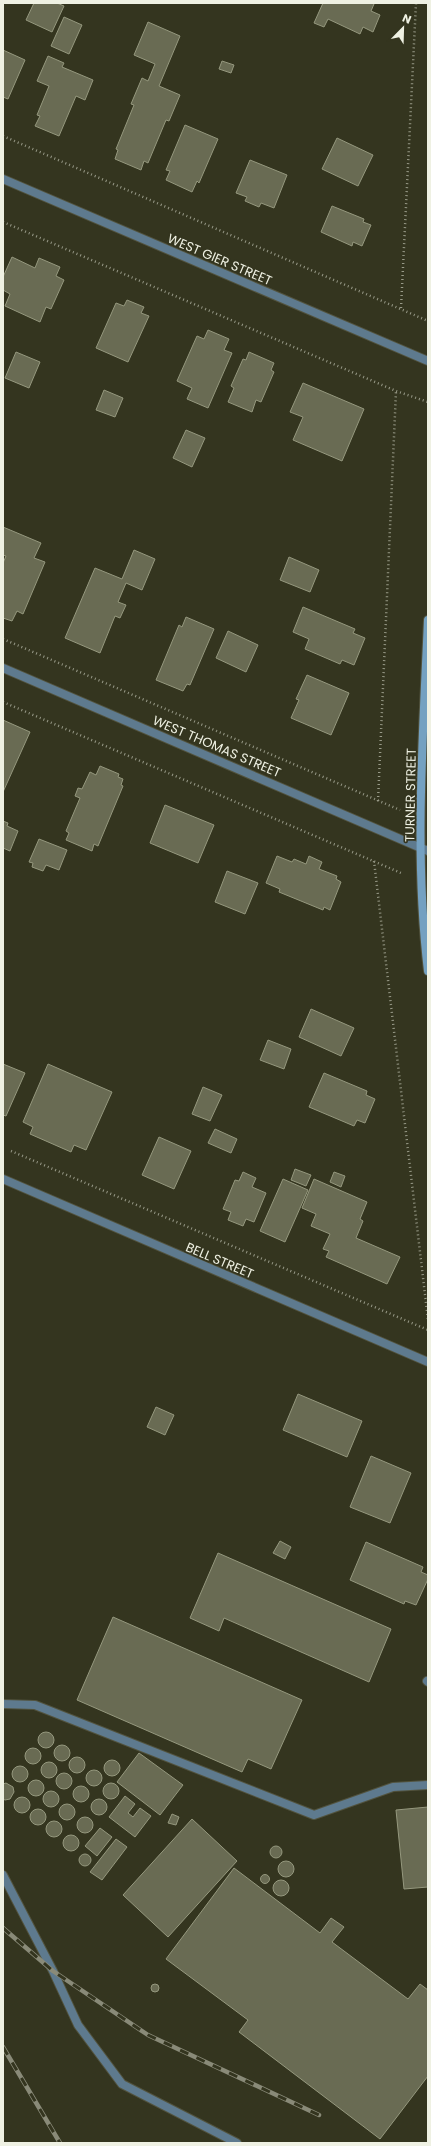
<svg xmlns="http://www.w3.org/2000/svg" width="431" height="2146" font-family="Poppins,sans-serif">
<style>
.building{fill:#696b53;stroke:#95987e}
.lines{fill:none;stroke-linecap:round;stroke-linejoin:round}
.lane-casing{stroke:#52533e;stroke-width:10}
.street-casing{stroke:#52533e;stroke-width:10}
.secondary-casing{stroke:#52533e;stroke-width:10}
.path{stroke:#989a88;stroke-width:2.5;stroke-dasharray:1 3;stroke-linecap:butt}
.lane{stroke:#5e7a8e;stroke-width:8}
.street{stroke:#5e7a8e;stroke-width:8}
.secondary{stroke:#74a1c1;stroke-width:8}
.rail-casing{stroke:#898a78;stroke-width:4.5}
.rail{stroke:#34351f;stroke-width:3;stroke-dasharray:9;stroke-linecap:butt}
.labels{text-anchor:middle;stroke-width:3.5;stroke-linejoin:round;paint-order:stroke}
.street-label{font-size:13px;fill:#eff1e3;stroke:#34351f}
</style>
<rect width="100%" height="100%" fill="#34351f"/>
<path class="building" d="M34,3H57L64,6L52,32L26,20Z
M323,3H371L374,4L371,11L380,15L373,32L363,27L360,34L328,19L324,27L314,23Z
M64,17L82,25L69,54L51,46Z
M148,22L180,36L159,86L180,95L169,121L166,120L148,163L144,161L141,170L115,159L118,150L116,149L134,105L131,104L142,78L148,81L155,64L134,55Z
M3,50L25,60L8,99L3,97Z
M48,56L64,63L62,67L93,80L85,100L76,96L59,136L35,126L40,116L37,115L49,86L37,81Z
M222,61L234,65L231,73L219,69Z
M185,125L218,139L199,183L197,181L192,192L166,180L170,171L166,170Z
M337,138L373,155L358,186L322,169Z
M250,160L287,175L274,208L261,203L259,207L245,201L247,197L236,193Z
M332,206L364,219L363,222L371,225L362,246L353,242L352,246L321,232Z
M12,257L35,268L39,258L60,267L56,276L64,280L51,309L46,307L40,322L5,306L10,294L3,290V277Z
M127,300L144,307L141,313L149,316L128,362L96,348L116,303L124,306Z
M208,330L229,339L224,350L232,353L208,408L187,399L192,388L177,381L197,336L204,339Z
M16,352L40,362L29,388L5,378Z
M249,352L274,363L271,370L274,372L261,402L256,400L252,412L228,402L234,388L231,386L243,359L246,360Z
M303,383L364,409L342,461L293,440L303,417L290,412Z
M104,390L123,398L115,417L96,410Z
M186,430L205,438L192,467L173,458Z
M3,527L41,543L34,558L45,562L23,614L17,611L12,621L3,618V563L6,556L3,555Z
M134,550L155,559L142,590L126,583L118,602L126,605L120,618L115,616L100,653L65,638L95,568L122,579Z
M289,557L319,570L310,592L280,580Z
M303,607L355,629L353,633L365,638L354,665L342,660L340,664L305,649L309,639L293,632Z
M186,617L214,629L190,685L187,684L183,691L156,680L179,625L182,627Z
M228,631L258,645L246,672L216,658Z
M307,675L349,693L331,735L291,718L299,700L296,699Z
M3,720L30,732L3,792Z
M100,766L119,774L118,777L123,779L121,785L123,786L98,846L94,844L92,851L66,840L69,833L66,831L80,798L75,796L78,788L82,789L90,772L96,775Z
M165,805L214,825L198,863L150,843Z
M3,821L8,823L7,826L18,831L10,851L3,848Z
M39,839L67,850L59,870L46,865L43,871L32,867L33,863L29,862Z
M277,856L292,862L294,859L306,864L309,856L322,862L319,869L337,876L336,879L341,882L330,910L324,907L323,910L279,892L280,889L266,883Z
M227,871L258,883L245,914L215,902Z
M311,1009L354,1028L341,1056L299,1037Z
M268,1040L291,1049L284,1069L260,1060Z
M3,1064L25,1073L6,1116L3,1115Z
M48,1064L112,1092L86,1150L74,1145L71,1152L30,1134L33,1127L23,1122Z
M324,1073L367,1091L366,1095L375,1099L365,1123L357,1120L354,1126L309,1107Z
M203,1087L222,1095L210,1121L192,1114Z
M215,1129L237,1139L231,1153L208,1143Z
M159,1137L191,1151L174,1189L142,1175Z
M295,1169L311,1175L306,1186L291,1180Z
M243,1172L256,1178L252,1187L266,1193L254,1222L246,1219L243,1226L228,1220L231,1212L223,1209L235,1180L239,1181Z
M334,1172L345,1176L341,1187L330,1182Z
M283,1179L308,1190L285,1242L260,1231Z
M314,1179L367,1202L360,1219L363,1221L356,1238L400,1257L387,1284L326,1257L329,1251L323,1249L330,1234L311,1226L316,1214L302,1208Z
M298,1394L362,1421L347,1457L283,1430Z
M156,1407L174,1415L165,1435L147,1427Z
M371,1456L411,1473L390,1523L350,1507Z
M280,1541L291,1547L285,1559L273,1553Z
M366,1542L423,1567L421,1572L428,1575V1579L416,1605L405,1601L404,1604L350,1580Z
M218,1553L391,1629L369,1682L224,1618L219,1631L190,1618Z
M113,1617L302,1700L271,1769L248,1759L242,1772L77,1700Z
M38 1740a8 8 0 1 1 16 0a8 8 0 1 1-16 0Z
M54 1753a8 8 0 1 1 16 0a8 8 0 1 1-16 0Z
M25 1756a8 8 0 1 1 16 0a8 8 0 1 1-16 0Z
M139,1753L183,1785L160,1815L117,1782Z
M69 1765a8 8 0 1 1 16 0a8 8 0 1 1-16 0Z
M104 1768a8 8 0 1 1 16 0a8 8 0 1 1-16 0Z
M41 1770a8 8 0 1 1 16 0a8 8 0 1 1-16 0Z
M12 1774a8 8 0 1 1 16 0a8 8 0 1 1-16 0Z
M86 1778a8 8 0 1 1 16 0a8 8 0 1 1-16 0Z
M56 1781a8 8 0 1 1 16 0a8 8 0 1 1-16 0Z
M28 1788a8 8 0 1 1 16 0a8 8 0 1 1-16 0Z
M103 1791a8 8 0 1 1 16 0a8 8 0 1 1-16 0Z
M6,1783L13,1787L14,1792L10,1799L5,1800L3,1799V1784Z
M73 1794a8 8 0 1 1 16 0a8 8 0 1 1-16 0Z
M43 1799a8 8 0 1 1 16 0a8 8 0 1 1-16 0Z
M125,1796L135,1804L128,1813L133,1817L140,1808L151,1816L135,1837L109,1817Z
M14 1805a8 8 0 1 1 16 0a8 8 0 1 1-16 0Z
M91 1807a8 8 0 1 1 16 0a8 8 0 1 1-16 0Z
M59 1812a8 8 0 1 1 16 0a8 8 0 1 1-16 0Z
M428,1807V1887L404,1889L396,1810Z
M30 1817a8 8 0 1 1 16 0a8 8 0 1 1-16 0Z
M172,1814L179,1817L176,1825L168,1823Z
M77 1825a8 8 0 1 1 16 0a8 8 0 1 1-16 0Z
M192,1819L237,1861L168,1937L123,1895Z
M46 1829a8 8 0 1 1 16 0a8 8 0 1 1-16 0Z
M100,1828L112,1837L97,1856L85,1846Z
M63 1843a8 8 0 1 1 16 0a8 8 0 1 1-16 0Z
M116,1839L127,1847L102,1880L90,1872Z
M270 1852a6 6 0 1 1 12 0a6 6 0 1 1-12 0Z
M79 1860a6 6 0 1 1 12 0a6 6 0 1 1-12 0Z
M278 1869a8 8 0 1 1 16 0a8 8 0 1 1-16 0Z
M234,1868L320,1933L331,1918L344,1927L332,1942L408,1999L420,1984L428,1990V2076L380,2139L239,2032L248,2020L166,1959Z
M260.5 1879a4.5 4.5 0 1 1 9 0a4.5 4.5 0 1 1-9 0Z
M273 1888a8 8 0 1 1 16 0a8 8 0 1 1-16 0Z
M151 1988a4 4 0 1 1 8 0a4 4 0 1 1-8 0Z"/>
<g class="lines">
<defs>
<path id="lane" d="M427,1681L428,1682
M3,1704L35,1705L314,1815L393,1787L428,1785
M3,1875L53,1971L78,2025L122,2084L237,2143"/>
<path id="street" d="M3,179L428,361
M3,668L428,851
M3,1179L428,1362"/>
<path id="secondary" d="M428,620C423,737 414,855 428,971"/>
</defs>
<use href="#lane" class="lane-casing"/>
<use href="#street" class="street-casing"/>
<use href="#secondary" class="secondary-casing"/>
<path class="path" d="M3,136L428,321
M3,222L396,391L428,402
M401,308L416,3
M3,639L400,810
M3,702L401,873
M378,801L396,391
M374,861L428,1320
M11,1151L428,1330"/>
<use href="#lane" class="lane"/>
<use href="#street" class="street"/>
<use href="#secondary" class="secondary"/>
<defs>
<path id="rail" d="M3,1928L53,1971L148,2035L319,2115
M3,2047L60,2143"/>
</defs>
<use href="#rail" class="rail-casing"/>
<use href="#rail" class="rail"/>
</g>
<g class="labels">
<g class="street-label">
<text transform="translate(220 259) rotate(23)" y="5">WEST GIER STREET</text>
<text transform="translate(217 746) rotate(23)" y="5">WEST THOMAS STREET</text>
<text transform="translate(410 795) rotate(-89)" y="5">TURNER STREET</text>
<text transform="translate(220 1260) rotate(23)" y="5">BELL STREET</text>
</g>
</g>
<rect width="431" height="2146" fill="none" stroke="#eff1e3" stroke-width="8"/>
<g transform="translate(403 28) rotate(23)" stroke="#34351f" stroke-width="3" paint-order="stroke">
<path d="M0-3L7 15L0 10L-7 15Z" fill="#eff1e3"/>
<text y="-6" font-size="11" font-weight="bold" text-anchor="middle" fill="#eff1e3">N</text>
</g>
</svg>
